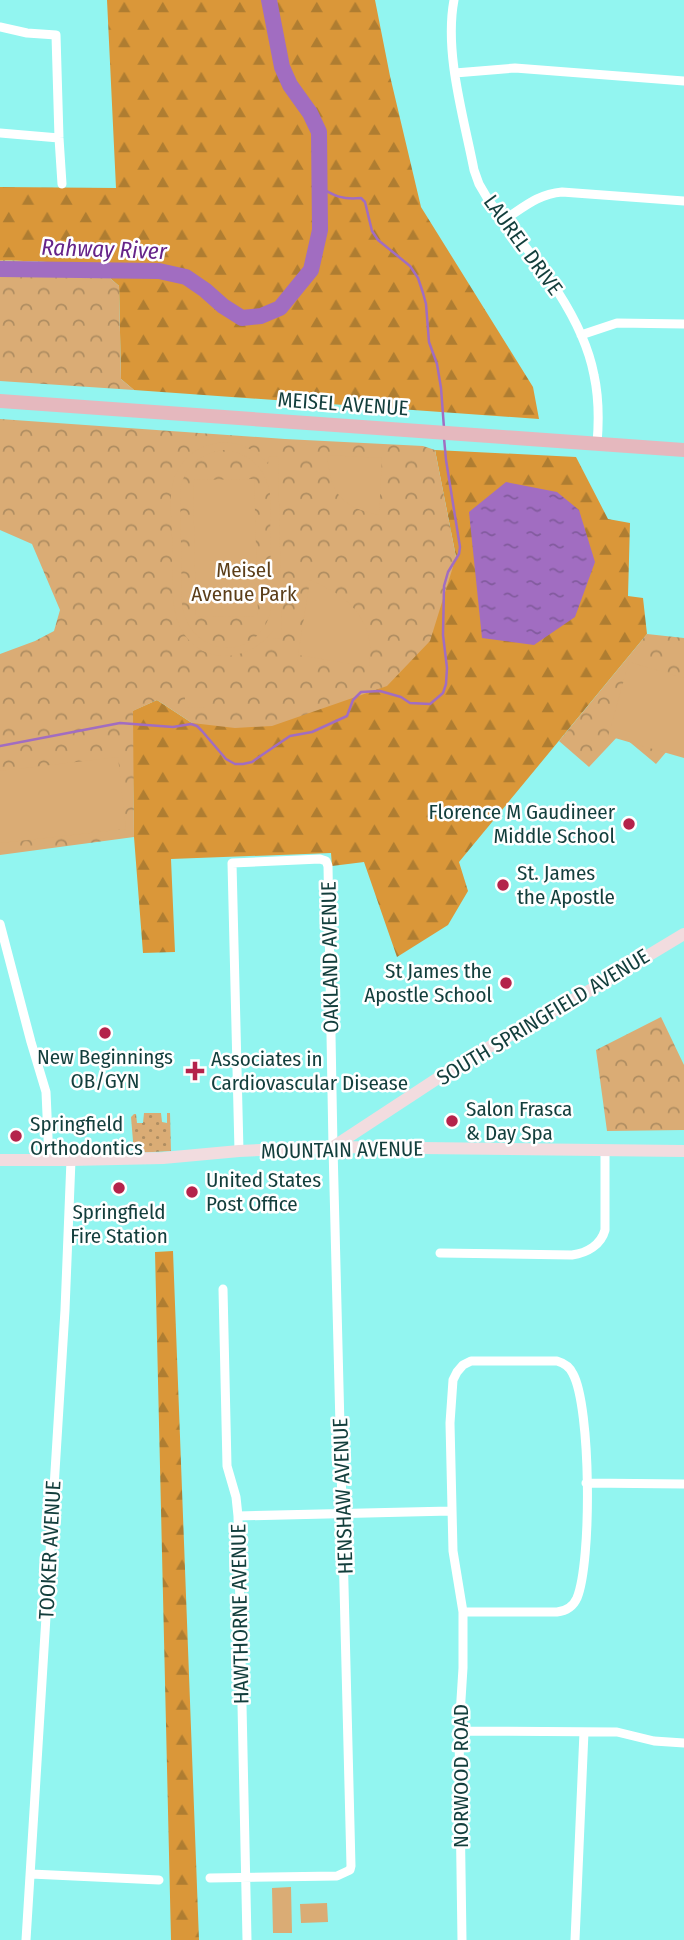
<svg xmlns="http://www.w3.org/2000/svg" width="684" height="1940" font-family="'Fira Sans Condensed',sans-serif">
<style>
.grass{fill:url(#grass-dots)}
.forest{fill:url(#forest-firs)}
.park{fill:url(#park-crowns)}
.garden{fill:#daac75;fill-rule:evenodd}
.water{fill:url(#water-ripples)}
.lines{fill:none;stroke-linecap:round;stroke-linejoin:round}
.stream{stroke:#a16dc1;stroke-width:2.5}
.river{stroke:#a16dc1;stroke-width:16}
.street{stroke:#fff;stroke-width:9}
.secondary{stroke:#f2dcdf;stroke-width:12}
.primary{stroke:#e5b8be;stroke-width:14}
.poi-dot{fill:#b4234b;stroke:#fff;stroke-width:2.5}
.labels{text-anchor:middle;stroke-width:5;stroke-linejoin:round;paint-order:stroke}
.street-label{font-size:21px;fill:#123e3c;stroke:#fff}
.park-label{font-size:21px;fill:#5b3e19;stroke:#fff}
.poi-label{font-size:21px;fill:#123e3c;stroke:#fff;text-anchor:start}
.water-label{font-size:23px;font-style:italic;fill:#662489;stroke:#fff}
</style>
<defs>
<pattern id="grass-dots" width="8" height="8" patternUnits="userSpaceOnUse" patternTransform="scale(1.75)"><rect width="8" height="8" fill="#daac75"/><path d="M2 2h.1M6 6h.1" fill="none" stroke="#af8d61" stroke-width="1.8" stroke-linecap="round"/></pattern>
<pattern id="forest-firs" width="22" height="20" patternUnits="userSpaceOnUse" patternTransform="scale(1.75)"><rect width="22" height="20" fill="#da9739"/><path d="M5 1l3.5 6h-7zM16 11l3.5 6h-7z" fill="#af7d31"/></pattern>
<pattern id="park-crowns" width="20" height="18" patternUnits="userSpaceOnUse" patternTransform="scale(1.75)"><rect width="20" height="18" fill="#daac75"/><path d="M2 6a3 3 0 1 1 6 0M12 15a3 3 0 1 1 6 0" fill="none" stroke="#af8d61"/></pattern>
<pattern id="water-ripples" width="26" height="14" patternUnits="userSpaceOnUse" patternTransform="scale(1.75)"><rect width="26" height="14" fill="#a16dc1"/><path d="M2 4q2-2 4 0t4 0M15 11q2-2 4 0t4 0" fill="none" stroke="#825b9e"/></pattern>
</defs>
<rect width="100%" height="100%" fill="#92f5f0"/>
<path class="grass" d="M144,1113H161L162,1122L167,1123V1113H170L171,1151L134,1153L131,1117L134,1114H136L137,1123H143Z"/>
<path class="forest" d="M107,0H375L390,76L421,207L533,387L539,419L134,390L121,379L119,286L94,264L0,260V187L116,188Z
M435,450L576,457L608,519L630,523L628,596L643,598L647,634L459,862L468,891L448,925L397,957L364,862L332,866L331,853L171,859L175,952L143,953L134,837L132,711L157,700L192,723L456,557Z
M173,1251L199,1940H171L155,1252Z"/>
<path class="park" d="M0,260L94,264L119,286L121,379L134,390L0,381Z
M0,419L285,439L423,446L435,450L456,557L430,641L387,686L272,726L235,728L192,723L157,700L133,711L134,837L0,855V654L35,641L54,631L60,610L32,544L0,530Z
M647,634L684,638V753L673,744L656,764L620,734L589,767L559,741Z
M661,1017L684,1065V1130L607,1131L596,1050Z"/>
<path class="garden" d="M223,442C242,443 256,450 268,464L269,457L278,456L282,638L273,639V631C248,663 200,667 180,627C169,606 173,562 172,537C172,521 169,504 172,488C173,481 175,474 179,468C188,452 205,444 223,442ZM223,450C249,452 266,468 270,494L271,611C257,664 189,658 182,604L180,488C186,466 201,453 223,450Z
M327,455L382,458L379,515C340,507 331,493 327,455Z
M254,479L258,616L196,617L193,480Z
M310,580C340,593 365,609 370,644C371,651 369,659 369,667L298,655Z
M629,662L684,678V758L608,736Z
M185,691H207V707L185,708Z
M118,757L126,829L0,843V771Z
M291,1887L292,1933H273L272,1888Z
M327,1903L328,1922L301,1923L300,1904Z"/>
<path class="water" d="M506,482L557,492L579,510L595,562L575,617L534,645L482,638L469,512Z"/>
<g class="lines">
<path class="stream" d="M319,187C335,196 342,200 361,198L365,202L372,231L378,240L410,266L418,278L423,293L426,304L429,342L437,364L441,388L444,428
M0,746L120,723L173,727L191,724L197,726L202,731L226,759L235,764H243L252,762L259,757L290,736L312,732L347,716L353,700L361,692L380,691L401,697L410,703L430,704L443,693L446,684L447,668L443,635L444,586L448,572L459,554L460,547L446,460L444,438"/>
<path class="river" d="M0,269L159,271L186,277L205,290L223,306L242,318L261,316L280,308L311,270L320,230L319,132L310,113L290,85L282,67L269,0"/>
<path class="street" d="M454,0C444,53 464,118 474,170L479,184L489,201C528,250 582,311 594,375C599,398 599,421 597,444
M0,27L27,33L56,35L59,138L62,184
M455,73L515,68L684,81
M0,133L59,138
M504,220C524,207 538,194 562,192L684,201
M581,335L617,323L684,324
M0,924L31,1042L46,1092L49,1160
M440,1253L572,1255C587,1253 601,1245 605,1230V1151
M223,1289L227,1466L236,1497L238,1516L247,1940
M586,1483L684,1484
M238,1516L451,1511
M459,1731L617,1732L654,1741L684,1743
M31,1874L159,1880
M210,1878L337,1876L350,1870L351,1866L333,1147L328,866L326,861L320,859L232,863L239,1151
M26,1940L65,1310L71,1160
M462,1940L459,1731L463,1668V1612L453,1551L450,1423L453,1380L457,1372L463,1365L471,1361H557C564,1363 570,1367 573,1374C591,1407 592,1562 577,1598C573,1607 566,1611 557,1612H463
M575,1940L584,1732"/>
<path class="secondary" d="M333,1147L461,1063L601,984L684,934
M0,1160H71L163,1158L239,1151L333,1147L684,1151"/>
<path class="primary" d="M0,401L684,450"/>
</g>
<g class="poi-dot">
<circle cx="629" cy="824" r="7"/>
<circle cx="503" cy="885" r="7"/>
<circle cx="506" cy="983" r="7"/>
<circle cx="105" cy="1033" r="7"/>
<path d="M191.5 1060.5h7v7h7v7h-7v7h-7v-7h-7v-7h7z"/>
<circle cx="452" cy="1121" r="7"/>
<circle cx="16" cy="1136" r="7"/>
<circle cx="119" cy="1188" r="7"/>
<circle cx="192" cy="1192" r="7"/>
</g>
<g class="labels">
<g class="street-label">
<text transform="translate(523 245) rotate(54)" y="7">LAUREL DRIVE</text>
<text transform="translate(343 404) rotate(4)" y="7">MEISEL AVENUE</text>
<text transform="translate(330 957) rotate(-91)" y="7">OAKLAND AVENUE</text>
<text transform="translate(543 1017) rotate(-31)" y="7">SOUTH SPRINGFIELD AVENUE</text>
<text transform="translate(342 1150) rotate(-1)" y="7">MOUNTAIN AVENUE</text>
<text transform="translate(343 1496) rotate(-92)" y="7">HENSHAW AVENUE</text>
<text transform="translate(50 1550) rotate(-87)" y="7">TOOKER AVENUE</text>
<text transform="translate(240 1614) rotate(-91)" y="7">HAWTHORNE AVENUE</text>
<text transform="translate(461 1776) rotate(-90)" y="7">NORWOOD ROAD</text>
</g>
<g class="park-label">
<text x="244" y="577">Meisel<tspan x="244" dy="24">Avenue Park</tspan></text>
</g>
<g class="poi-label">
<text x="615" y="819" text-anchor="end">Florence M Gaudineer<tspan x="615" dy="24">Middle School</tspan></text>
<text x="517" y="880">St. James<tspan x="517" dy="24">the Apostle</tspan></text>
<text x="492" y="978" text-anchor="end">St James the<tspan x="492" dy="24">Apostle School</tspan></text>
<text x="105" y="1064" text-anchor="middle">New Beginnings<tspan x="105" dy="24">OB/GYN</tspan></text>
<text x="211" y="1066">Associates in<tspan x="211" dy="24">Cardiovascular Disease</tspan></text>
<text x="466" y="1116">Salon Frasca<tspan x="466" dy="24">&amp; Day Spa</tspan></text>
<text x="30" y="1131">Springfield<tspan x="30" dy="24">Orthodontics</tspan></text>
<text x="206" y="1187">United States<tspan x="206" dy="24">Post Office</tspan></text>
<text x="119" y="1219" text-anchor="middle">Springfield<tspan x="119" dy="24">Fire Station</tspan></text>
</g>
<g class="water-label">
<text transform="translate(104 249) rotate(2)" y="8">Rahway River</text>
</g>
</g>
</svg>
